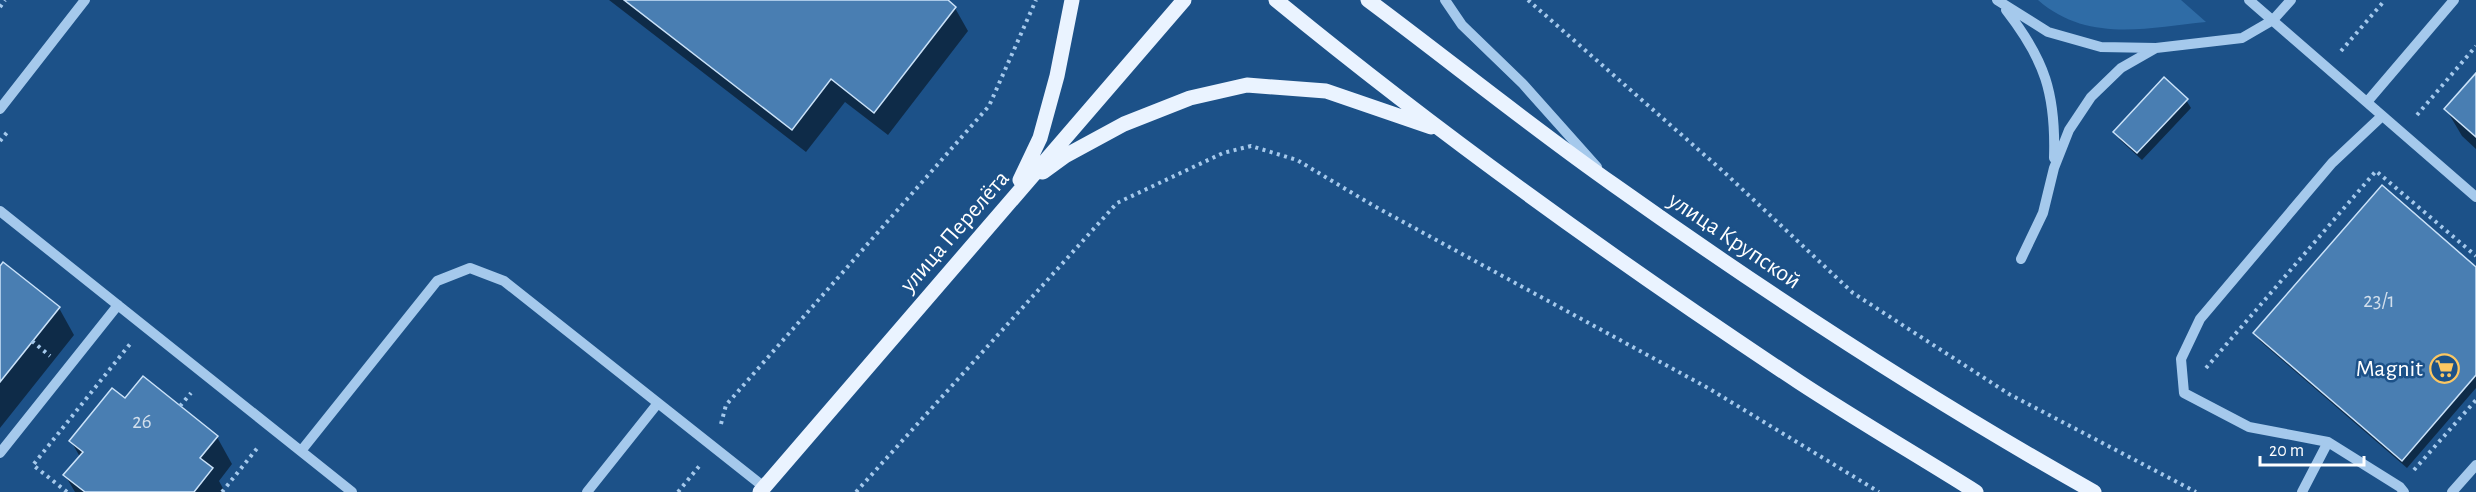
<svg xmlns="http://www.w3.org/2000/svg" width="2476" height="492" font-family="'Alegreya Sans',sans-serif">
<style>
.green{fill:#2f6ca6}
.shadow{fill:#0007}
.building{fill:#497eb2;stroke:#cae2f9;stroke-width:1.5}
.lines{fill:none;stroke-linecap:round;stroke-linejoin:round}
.path{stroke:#a5c9ec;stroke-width:4;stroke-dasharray:3 4.5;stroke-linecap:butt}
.minor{stroke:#a5c9ec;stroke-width:10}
.major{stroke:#eaf3ff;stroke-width:15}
.labels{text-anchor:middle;stroke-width:5;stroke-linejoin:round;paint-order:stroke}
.number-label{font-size:21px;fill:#d2dfec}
.street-label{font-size:24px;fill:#fff;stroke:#1c5188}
.poi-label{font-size:24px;fill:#fff;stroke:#1c5188;text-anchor:end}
</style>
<rect width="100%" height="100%" fill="#1c5188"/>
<path class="green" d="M2038,0H2181L2206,22C2147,28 2087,43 2038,0Z"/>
<path class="shadow" d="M609,0H945L955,8L968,31L888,135L845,102L806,152Z
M2476,75V149L2462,136L2446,109Z
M2186,100L2191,108L2142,160L2120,140L2115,132Z
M0,268L59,308L74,335L0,428Z
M2476,269V388L2407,468L2260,341L2255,334Z
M125,400L217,437L232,464L219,481L225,492H75L65,475L80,457L71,441Z"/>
<path class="building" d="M624,0H948L956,7L874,113L831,79L792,130Z
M2476,73V137L2444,109Z
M2164,77L2188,99L2137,153L2113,132Z
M2382,185L2476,267V375L2402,461L2253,333Z
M3,262L60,307L0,382V266Z
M143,376L218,436L200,458L213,468L194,492H85L63,475L83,452L69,441L112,388L125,398Z"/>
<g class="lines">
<path class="path" d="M1528,0L1725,173L1853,293L2009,394L2196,492
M0,7L5,0
M2341,51L2385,0
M2417,115L2476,46
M0,141L9,130
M32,341L50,356
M2206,368L2376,171L2476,256
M180,406L191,393
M721,424L726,405L989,106L1036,0
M2414,470L2476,400
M67,492L33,465L130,344
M222,492L259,446
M678,492L701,464
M856,492L1117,203L1223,153L1251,146L1297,160L1374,206L1708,388L1879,492"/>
<path class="minor" d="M1445,0L1462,25L1523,84L1597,167
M1997,0L2048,32L2101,47L2156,48L2242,38L2273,20L2291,0
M2249,0L2476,197
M2006,10C2045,60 2056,94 2054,158
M2367,102L2454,0
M0,109L85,0
M2382,116L2332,163L2200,319L2181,359L2184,393L2249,427L2328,442L2400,487L2404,492
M0,211L352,492
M2021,259L2043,213L2054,168L2069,130L2091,97L2121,68L2156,48
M301,451L437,281L470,268L504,281L764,487
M0,453L118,305
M587,492L658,403
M2302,492L2328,442
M2452,492L2476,465"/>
<path class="major" d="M1276,0C1443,137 1619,263 1799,382C1857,420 1917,455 1976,492
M1368,0C1450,61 1530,126 1614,185C1769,295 1928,399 2094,492
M1043,172L1065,156L1124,124L1190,98L1247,85L1326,91L1431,127
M1020,180L1040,138L1057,76L1072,0
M760,492L1184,0"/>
</g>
<defs>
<symbol id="supermarket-ring" viewBox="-11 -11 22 22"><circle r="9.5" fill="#1c5188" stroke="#fcc762" stroke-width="1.5"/><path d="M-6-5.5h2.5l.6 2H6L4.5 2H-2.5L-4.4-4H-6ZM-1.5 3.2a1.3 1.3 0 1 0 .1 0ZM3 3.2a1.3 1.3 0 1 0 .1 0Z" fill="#fcc762"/></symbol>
</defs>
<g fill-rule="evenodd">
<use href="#supermarket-ring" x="2428" y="352" width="33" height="33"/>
</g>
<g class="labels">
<g class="number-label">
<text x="2379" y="307">23/1</text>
<text x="142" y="428">26</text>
</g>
<g class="street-label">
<text transform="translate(954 231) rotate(-49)" y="8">улица Перелёта</text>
<text transform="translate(1735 240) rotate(34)" y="8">улица Крупской</text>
</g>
<g class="poi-label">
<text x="2423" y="376">Magnit</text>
</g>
</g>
<path d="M2260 456v9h104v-9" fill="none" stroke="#ffffff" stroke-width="3"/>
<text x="2269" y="456" font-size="18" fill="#ffffff" stroke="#1c5188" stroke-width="4.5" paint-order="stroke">20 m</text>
</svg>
